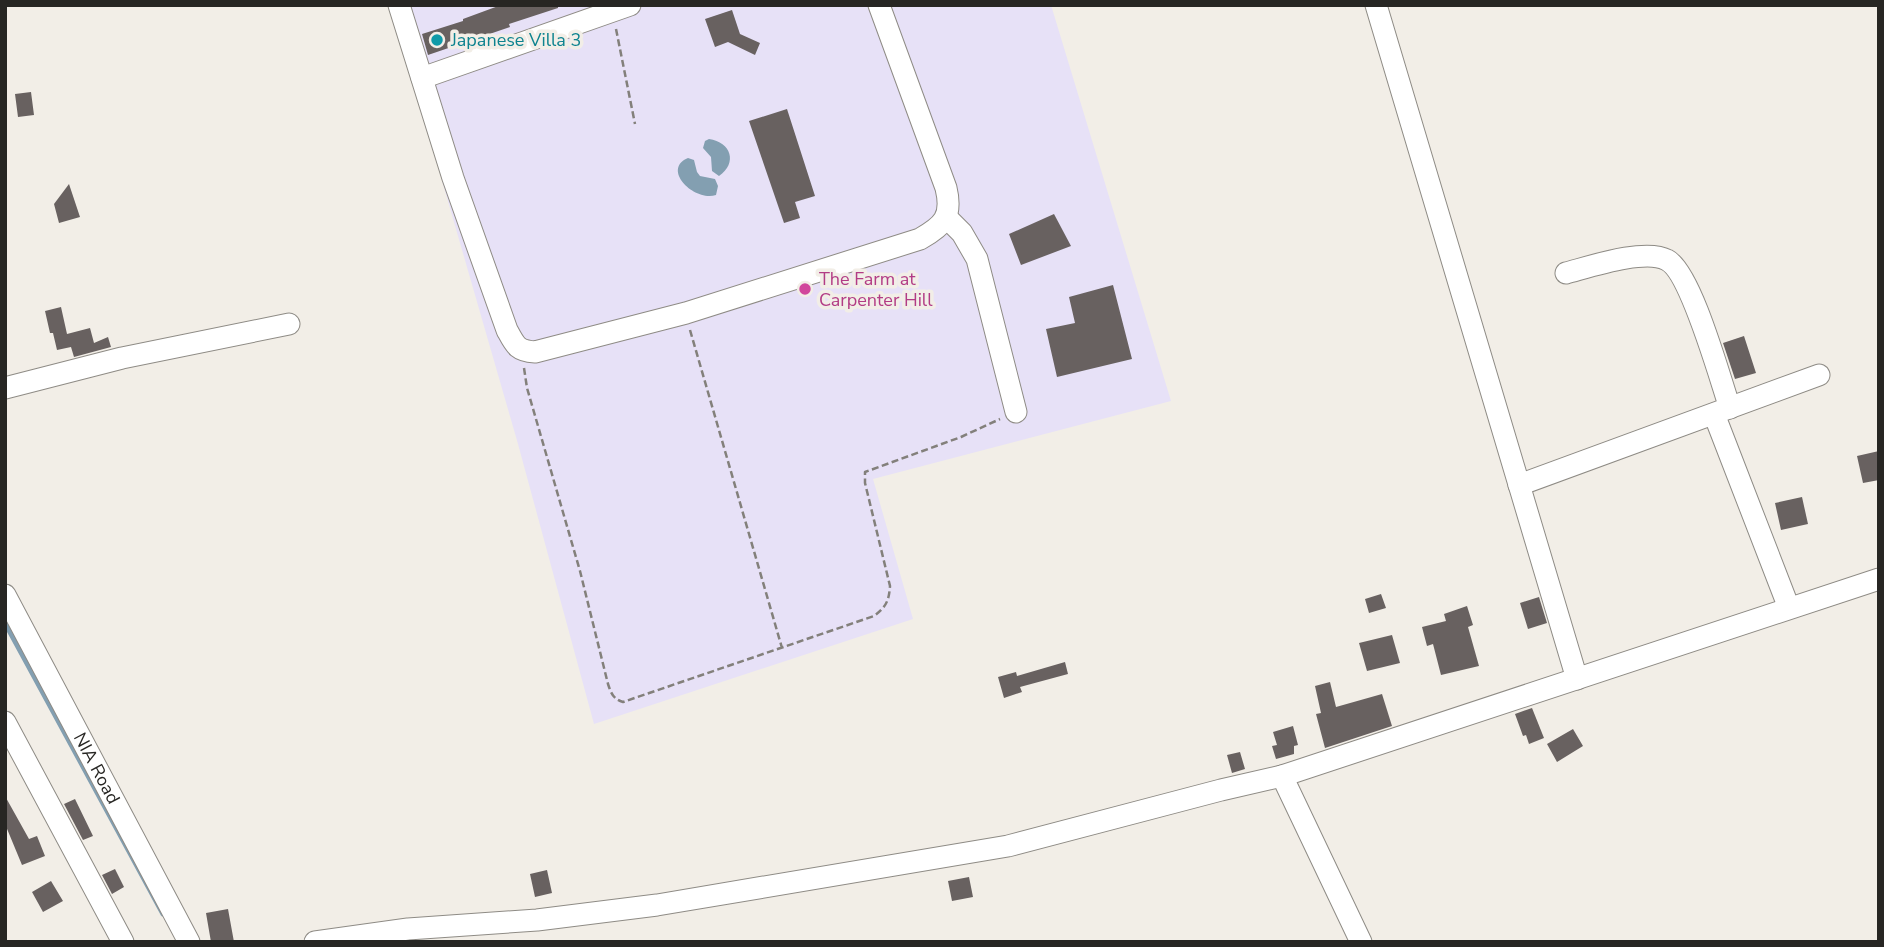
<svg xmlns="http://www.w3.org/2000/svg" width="1884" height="947" font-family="'Nunito Sans',sans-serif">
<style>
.commercial{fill:#e7e1f7}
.water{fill:#839fb1}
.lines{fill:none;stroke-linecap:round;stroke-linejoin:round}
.stream{stroke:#839fb1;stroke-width:5}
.building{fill:#686160}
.minor-casing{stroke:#8e8b85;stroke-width:23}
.path{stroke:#83807b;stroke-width:2.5;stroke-dasharray:7 3.5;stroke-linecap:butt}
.minor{stroke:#fff;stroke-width:21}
.culture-dot{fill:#0f9aa8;stroke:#f2eee7;stroke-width:2.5}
.hotel-dot{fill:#d1479c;stroke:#f2eee7;stroke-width:2.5}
.labels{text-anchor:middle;stroke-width:7;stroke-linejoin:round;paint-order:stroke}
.culture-label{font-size:18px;fill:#0d838f;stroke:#f2eee7;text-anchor:start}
.hotel-label{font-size:18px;fill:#b23c85;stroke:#f2eee7;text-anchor:start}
.street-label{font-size:18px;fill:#272623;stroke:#f2eee7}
</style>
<rect width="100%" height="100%" fill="#f2eee7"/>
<path class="commercial" d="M388,5H1051L1171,401L873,479L913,619L594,724L518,444L441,177Z"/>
<path class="water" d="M709,139C731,142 738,163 719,176L712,171L711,157L703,148L705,141Z
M688,158L694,160L697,172L700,176L715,179L718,186L716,195C694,202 661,169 688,158Z"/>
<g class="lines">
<path class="stream" d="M5,623L163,914"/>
</g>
<path class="building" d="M501,5H558V8L509,24L510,27L428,55L422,34L463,21V19Z
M732,10L740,34L760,43L755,55L728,42L715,47L705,19Z
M31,92L34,115L18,117L15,94Z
M787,109L815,196L795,202L800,218L784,223L749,121Z
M69,184L80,217L59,223L54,204Z
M1054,214L1071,246L1021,265L1009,234Z
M1113,285L1132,359L1057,377L1046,329L1075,323L1069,297Z
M61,307L67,334L90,328L94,343L108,337L111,347L74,357L71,347L57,350L53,333H50L45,311Z
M1744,336L1756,373L1735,379L1723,343Z
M1879,451V480L1863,483L1857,456Z
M1802,497L1808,524L1781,530L1775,503Z
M1381,594L1386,608L1369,613L1365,599Z
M1539,597L1547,623L1528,629L1520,603Z
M1467,606L1473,625L1468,627L1479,666L1441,675L1433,644L1427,646L1422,627L1446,621L1444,614Z
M1392,635L1400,663L1367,671L1359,643Z
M1065,662L1068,674L1020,687L1022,692L1004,698L998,677L1016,672L1017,676Z
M1330,682L1336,707L1382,694L1392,726L1325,748L1316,714L1321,713L1315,686Z
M1532,708L1544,738L1529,744L1526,735L1523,736L1515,714Z
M1293,726L1298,745L1294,746V754L1276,759L1272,746L1277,745L1273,732Z
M1573,729L1583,746L1557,762L1547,744Z
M1240,752L1245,769L1232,773L1227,755Z
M5,796L29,839L37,836L45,856L22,865L5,824Z
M75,799L93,836L83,840L64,804Z
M115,869L124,887L112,894L102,875Z
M547,870L552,893L535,897L530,874Z
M969,877L973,897L952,901L948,881Z
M51,881L63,901L43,912L32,892Z
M228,909L234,942H211L206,913Z"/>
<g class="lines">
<defs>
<g id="minor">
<path d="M399,5L453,178L507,330C515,345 517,351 535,352L686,313L920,239C943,226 953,217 946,188L879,5"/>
<path d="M1376,5L1577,679"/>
<path d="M422,78L630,5"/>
<path d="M946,217L962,233L977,259L1016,412"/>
<path d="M1566,273C1589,267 1645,248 1667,260C1691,272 1720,379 1730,408"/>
<path d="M5,388L122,358L289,324"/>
<path d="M1714,414L1789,608"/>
<path d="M1519,485L1819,375"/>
<path id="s1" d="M5,595L189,942"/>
<path d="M5,722L123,942"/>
<path d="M1282,776L1361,942"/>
<path d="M315,942L408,929L537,920L657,905L1008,846L1221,790L1282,776L1879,579"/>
</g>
</defs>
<use href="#minor" class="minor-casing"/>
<path class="path" d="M616,29L635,124
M690,330L782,648
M524,368L527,388L580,571L608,684C611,693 613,699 623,702L874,616C886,607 889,601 890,586L865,483V472L961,437L1000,419"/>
<use href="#minor" class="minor"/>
</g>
<circle class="culture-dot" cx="437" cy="40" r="7"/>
<circle class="hotel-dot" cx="805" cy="289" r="7"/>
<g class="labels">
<g class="culture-label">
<text x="451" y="46">Japanese Villa 3</text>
</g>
<g class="hotel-label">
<text x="819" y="285">The Farm at<tspan x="819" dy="21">Carpenter Hill</tspan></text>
</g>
<g class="street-label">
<text dy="6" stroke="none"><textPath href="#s1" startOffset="196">NIA Road</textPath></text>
</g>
</g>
<rect width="1884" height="947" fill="none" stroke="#272623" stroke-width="14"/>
</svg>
